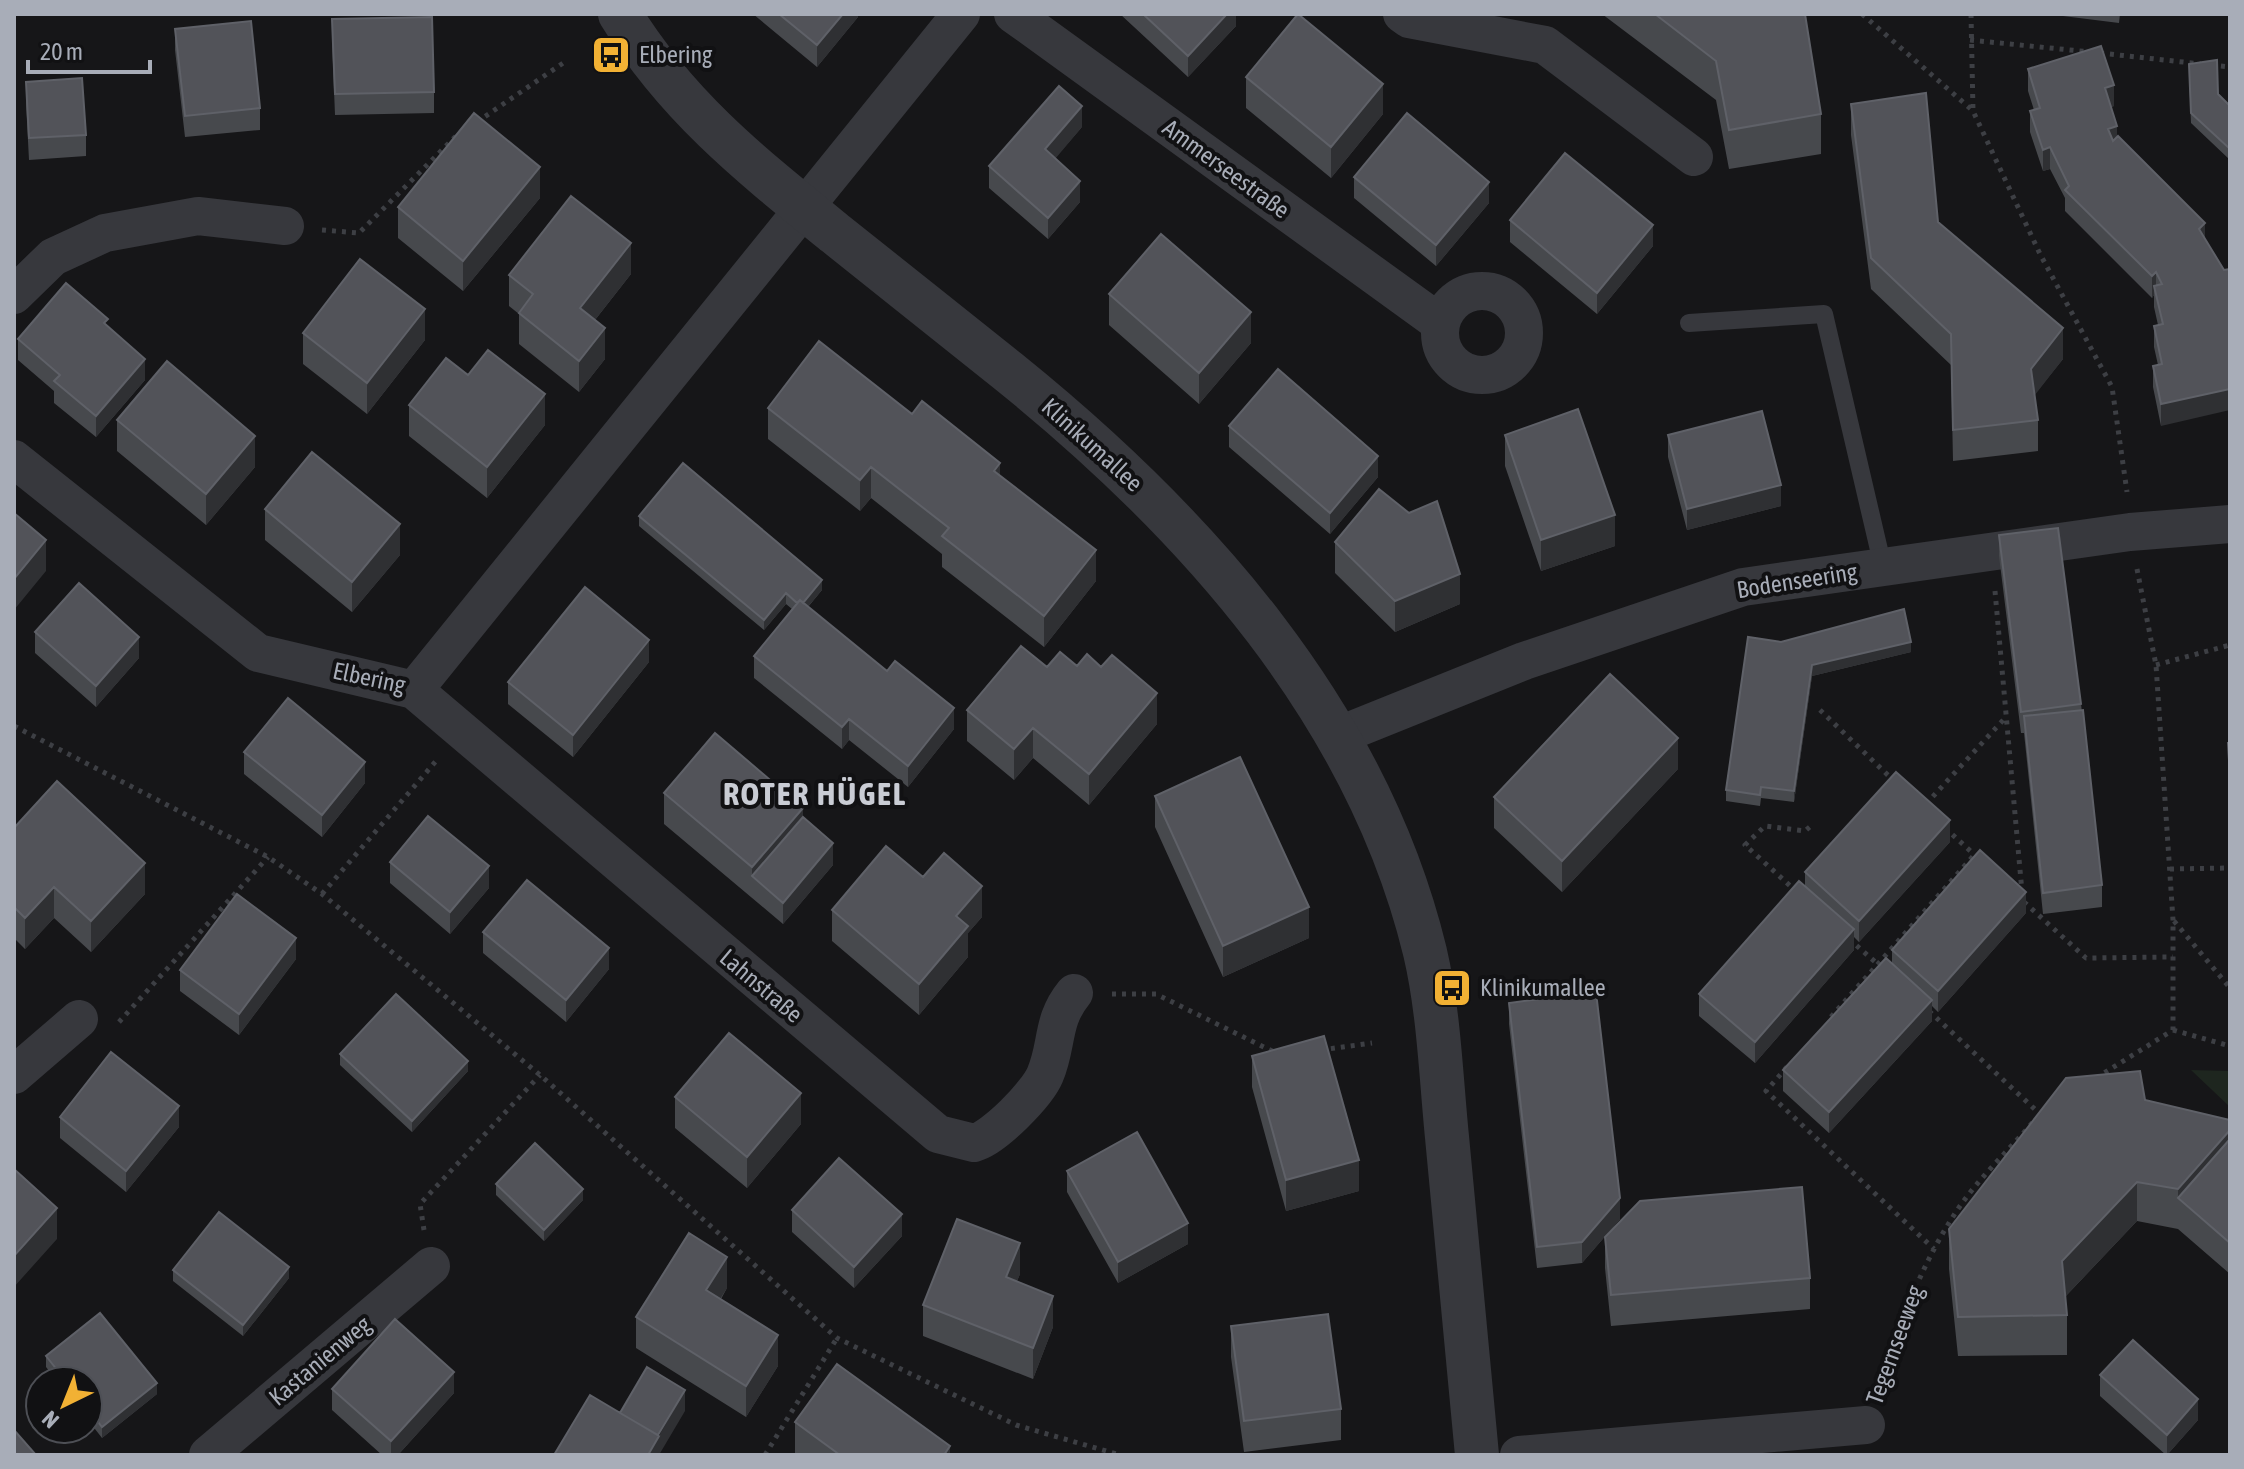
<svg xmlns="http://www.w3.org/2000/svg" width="2244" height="1469" font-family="'Asap Condensed',sans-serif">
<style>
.green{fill:#1e261f}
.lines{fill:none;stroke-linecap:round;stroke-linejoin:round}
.path{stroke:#3d3f44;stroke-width:5;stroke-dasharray:4 6;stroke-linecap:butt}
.service{stroke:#37383d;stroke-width:18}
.minor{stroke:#37383d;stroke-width:38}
.tertiary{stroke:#37383d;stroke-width:44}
.wall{fill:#47494d}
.shaded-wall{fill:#2f3033}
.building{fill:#525359;stroke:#5f6168;stroke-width:2}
.labels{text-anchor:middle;stroke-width:8;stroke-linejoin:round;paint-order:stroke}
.poi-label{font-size:24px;fill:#a8adb8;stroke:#111113;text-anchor:start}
.street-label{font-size:24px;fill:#a8adb8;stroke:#111113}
.district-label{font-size:32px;font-weight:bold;letter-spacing:2px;fill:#c9ccd4;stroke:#111113}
</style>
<rect width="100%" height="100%" fill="#161618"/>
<path class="green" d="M2191,1070L2230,1071V1107Z"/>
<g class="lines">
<path class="path" d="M1862,14L1972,110
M1971,14L1973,111L2040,254L2112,387L2127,492
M1970,40L2090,52
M2100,53L2201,64
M2211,65L2230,67
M477,122L566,61
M322,230L359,233L458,134
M2137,569L2156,665L2173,920V1030
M1995,591L2022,892
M2156,665L2230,645
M1820,710L1894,781
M14,726L268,857L322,894L540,1075L837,1338L1016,1425L1120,1455
M1926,804L2006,717
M1945,828L1976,856
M2170,869L2230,868
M1797,892L1745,845L1765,826L1805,831L1812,825
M322,894L436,761
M2024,902L2086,958L2173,957
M2174,921L2230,988
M1849,939L1881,967
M1112,994H1156L1276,1053
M1929,1011L2040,1114
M1831,1017L1975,854
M119,1022L268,857
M2173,1030L2230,1046
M1321,1050L1372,1043
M1787,1067L1766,1091L1934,1249
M2096,1078L2173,1030
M424,1230L420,1204L540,1075
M1877,1391C1899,1326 1921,1263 1960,1206C1981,1176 2009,1150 2033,1122
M765,1455L837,1338"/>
<path class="service" d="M1689,323L1824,314L1883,567"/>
<path class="minor" d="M1013,14L1440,323
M1402,14L1409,19L1545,45L1694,157
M1440 333a42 42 0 1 1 84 0a42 42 0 1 1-84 0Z
M14,295L53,257L105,233L198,216L285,226
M14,459L258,653L414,690L938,1134L974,1143C994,1138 1037,1094 1045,1075C1058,1045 1051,1021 1074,993
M414,690L961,14
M1340,735L1524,661L1743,587L2130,532L2230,524
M14,1075L79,1019
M208,1455L431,1266
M1519,1455L1866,1425"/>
<path class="tertiary" d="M620,14C677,107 752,166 836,234C894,280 951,326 1009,372C1196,523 1367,713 1425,952C1439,1012 1441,1077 1447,1137C1457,1243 1467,1349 1477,1455"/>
</g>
<path class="wall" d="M753,14H858V17L817,67Z
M1120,14H1236V26L1188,77Z
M1602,14H1805L1821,114V154L1729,169L1716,100Z
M2047,14H2120L2119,23Z
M175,29L260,108V130L185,137L175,50Z
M332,40L434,92V113L335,115Z
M2028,69L2114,106L2111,107L2117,138L2205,223L2161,426L2153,387V366L2158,365L2154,347V326L2158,325L2154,307V295L2152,298L2065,211V198L2050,169L2043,171L2030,132V111L2034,110L2028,91Z
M2189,75L2218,94L2230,106V160L2191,123Z
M1246,77L1383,114L1331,178L1246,108Z
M26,82L86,135V156L29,160L26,103Z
M1851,104L1938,222L2063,359L2034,395L2038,420V451L1953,461L1951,365L1871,289L1851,135Z
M1082,127L1055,158L1080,202L1048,239L989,188V166Z
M1354,177L1489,203L1436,266L1354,198Z
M540,198L463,291L398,238V207Z
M1510,220L1653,246L1597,314L1510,242Z
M631,274L595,320L605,359L579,392L519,344V314L509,306V275Z
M1109,294L1251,343L1199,404L1109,325Z
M108,327L145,380L96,437L54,403V391L18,360V339Z
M303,333L425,340L367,414L303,364Z
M468,375L545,425L487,498L409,436V405Z
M768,408L912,414L1000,476L1096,581L1044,647L942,567V554L871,498L860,511L768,439Z
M117,420L255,467L206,525L117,451Z
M1229,426L1378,477L1330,534L1229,447Z
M1505,435L1615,546L1541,571L1505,466Z
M1668,435L1781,506L1687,530L1668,457Z
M265,509L400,555L352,612L265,540Z
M639,516L822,590L808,607L954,729L908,787L849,740L842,749L754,678V656L792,609L786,604L764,630L639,526Z
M1999,535L2081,704L2102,885V907L2043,914L2024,733H2021L1999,556Z
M1335,542L1460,604L1395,632L1335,573Z
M35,632L139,658L96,707L35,653Z
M1781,642L1911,652L1812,676L1794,802L1761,798L1760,806L1726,801V790Z
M649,662L573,757L508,704V682Z
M1077,666L1157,724L1089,805L1033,758L1014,780L967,741V710L1047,667Z
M2228,743H2230V817L2228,783Z
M244,752L365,783L322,837L244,774Z
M1678,769L1562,892L1494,828V797Z
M664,793L803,817L833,865L783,924L664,824Z
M1155,796L1309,938L1223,977L1155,827Z
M14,828L145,894L91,952L54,918L25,949L16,940Z
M1950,842L1859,942L1854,937V950L1755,1063L1699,1016V994L1805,886V872Z
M390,862L489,888L450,934L390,883Z
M923,877L982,917L968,933V957L919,1015L832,941V910Z
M2026,913L1938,1012L1932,1006V1021L1829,1133L1783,1091V1070L1892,963V950Z
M483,932L609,969L566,1022L483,953Z
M296,959L239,1035L180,991V970Z
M1509,1003L1620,1219L1582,1263L1537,1268L1509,1024Z
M340,1054L468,1071L412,1132L340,1065Z
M1252,1056L1359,1191L1286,1211L1252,1087Z
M675,1097L801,1124L747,1188L675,1128Z
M2145,1100L2230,1120V1274L2178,1229L2137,1221L2065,1297L2067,1315V1355L1958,1356L1949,1269V1229Z
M60,1117L179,1127L126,1192L60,1138Z
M1067,1171L1188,1244L1118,1283L1067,1192Z
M496,1184L583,1200L544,1241L496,1195Z
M792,1210L902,1236L854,1288L792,1232Z
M1605,1237L1810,1278V1309L1611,1326L1605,1268Z
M173,1270L289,1278L243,1336L173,1281Z
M1020,1274L1017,1281L1053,1327L1033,1379L923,1336V1305Z
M727,1288L721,1299L778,1366L746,1417L636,1348V1317Z
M1231,1326L1341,1409V1440L1244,1452L1231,1357Z
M46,1356L157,1394L102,1438L88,1420V1381H57L46,1367Z
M2100,1375L2198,1420L2167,1455H2166L2100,1396Z
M332,1389L454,1393L398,1455H382L332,1410Z
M795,1422L950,1455H797L795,1453Z"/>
<path class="shaded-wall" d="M843,14H858V17L817,67V45Z
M1227,14H1236V26L1188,77V56Z
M1383,84V114L1331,178V147Z
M2114,85V106L2105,109V88Z
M1082,106V127L1045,171V149Z
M2117,126V148L2108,129Z
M2050,147V169L2043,171V150Z
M540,167V198L463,291V261Z
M1080,181V202L1048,239V218Z
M1489,182V203L1436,266V245Z
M2205,223V244L2199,229Z
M1653,225V246L1597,314V293Z
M631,243V274L580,339V308Z
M2156,272V293L2154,286V295L2152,298V276Z
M425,309V340L367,414V383Z
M1251,312V343L1199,404V373Z
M605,328V359L579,392V361Z
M2063,328V359L2031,400V369Z
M145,359V380L96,437V416Z
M2230,389V410L2161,426V404Z
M545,394V425L487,498V467Z
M255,436V467L206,525V494Z
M1378,456V477L1330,534V513Z
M1000,463V494L994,471Z
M871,467V498L860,511V480Z
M1781,485V506L1687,530V509Z
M1615,515V546L1541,571V540Z
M400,524V555L352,612V582Z
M46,540V571L14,610V579Z
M1096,550V581L1044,647V616Z
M1460,574V604L1395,632V601Z
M822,580V590L800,616V606Z
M786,593V604L764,630V620Z
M139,637V658L96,707V686Z
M649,640V662L573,757V735Z
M1911,642V652L1812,676L1794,802V791L1812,665Z
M1157,693V724L1089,805V774Z
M954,708V729L908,787V766Z
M849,719V740L842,749V727Z
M1033,728V758L1014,780V749Z
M1678,738V769L1562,892V861Z
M365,762V783L322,837V815Z
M803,808V838L752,876V867Z
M1950,820V842L1859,942V921Z
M833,843V865L783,924V903Z
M145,863V894L91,952V921Z
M489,866V888L450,934V912Z
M982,886V917L968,933V957L919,1015V984L956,916Z
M54,887V918L25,949V918Z
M2026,892V913L1938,1012V991Z
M1309,907V938L1223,977V946Z
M16,909V940L14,942V911Z
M1854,929V950L1755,1063V1042Z
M296,938V959L239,1035V1014Z
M609,948V969L566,1022V1000Z
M1932,1000V1021L1829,1133V1112Z
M468,1061V1071L412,1132V1121Z
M801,1093V1124L747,1188V1157Z
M179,1106V1127L126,1192V1171Z
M2230,1130V1170L2178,1198V1189Z
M1359,1160V1191L1286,1211V1180Z
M2137,1182V1221L2062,1300V1261Z
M583,1189V1200L544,1241V1230Z
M1620,1198V1219L1582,1263V1242Z
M57,1208V1239L14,1287V1256Z
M902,1214V1236L854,1288V1267Z
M1188,1223V1244L1118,1283V1262Z
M1020,1243V1274L1006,1308V1277Z
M727,1257V1288L706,1321V1290Z
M289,1267V1278L243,1336V1325Z
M1053,1296V1327L1033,1379V1348Z
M778,1335V1366L746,1417V1386Z
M454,1372V1393L398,1455H391V1441Z
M157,1383V1394L102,1438V1427Z
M685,1390V1411L659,1455H648Z
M2198,1399V1420L2167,1455V1435Z
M950,1446V1455H944Z"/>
<path class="building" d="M779,14H843L817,45Z
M1143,14H1227L1188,56Z
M1298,14L1383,84L1331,147L1246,77Z
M1655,14H1805L1821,114L1729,130L1716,61Z
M432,17L434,92L335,94L332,19Z
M251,21L260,108L185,116L175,29Z
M2101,46L2114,85L2105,88L2117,126L2108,129L2113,141L2118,136L2205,223L2199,229L2224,270L2230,269V389L2161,404L2153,366L2162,364L2154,326L2163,324L2154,286L2162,284L2156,272L2152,276L2065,190L2069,186L2050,147L2043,150L2030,111L2040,108L2028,69Z
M2217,60L2218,94L2230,106V149L2191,113L2189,64Z
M82,78L86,135L29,138L26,82Z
M1059,86L1082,106L1045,149L1080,181L1048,218L989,166Z
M1926,93L1938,222L2063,328L2031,369L2038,420L1953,430L1951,334L1871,258L1851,104Z
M474,113L540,167L463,261L398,207Z
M1407,113L1489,182L1436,245L1354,177Z
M1565,153L1653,225L1597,293L1510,220Z
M571,196L631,243L580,308L605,328L579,361L519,313L533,294L509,275Z
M1161,234L1251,312L1199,373L1109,294Z
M360,259L425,309L367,383L303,333Z
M66,283L108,319L104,323L145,359L96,416L54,381L60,375L18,339Z
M819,341L912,414L922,401L1000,463L994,471L1096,550L1044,616L942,536L949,528L871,467L860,480L768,408Z
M488,350L545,394L487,467L409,405L446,358L468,375Z
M167,361L255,436L206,494L117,420Z
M1278,369L1378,456L1330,513L1229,426Z
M1578,409L1615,515L1541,540L1505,435Z
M1762,411L1781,485L1687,509L1668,435Z
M312,452L400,524L352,582L265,509Z
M683,463L822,580L803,603L800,600L797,603L786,593L764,620L639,516Z
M1379,489L1409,513L1437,501L1460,574L1395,601L1335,542Z
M14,513L46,540L14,579Z
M2058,528L2081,704L2021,712L1999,535Z
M79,583L139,637L96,686L35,632Z
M585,587L649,640L573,735L508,682Z
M800,600L887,671L895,661L954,708L908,766L849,719L842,727L754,656Z
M1904,609L1911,642L1812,665L1794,791L1761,787L1760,795L1726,790L1748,637L1781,642Z
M1021,646L1047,667L1060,652L1077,666L1087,654L1101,667L1112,655L1157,693L1089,774L1033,728L1014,749L967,710Z
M1610,674L1678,738L1562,861L1494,797Z
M288,698L365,762L322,815L244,752Z
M2083,710L2102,885L2043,893L2024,716Z
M715,733L803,808L752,867L664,793Z
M2228,743H2230V777Z
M1240,757L1309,907L1223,946L1155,796Z
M1896,772L1950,820L1859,921L1805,872Z
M57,781L145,863L91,921L54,887L25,918L16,909L14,911V828Z
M428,816L489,866L450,912L390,862Z
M803,817L833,843L783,903L752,876Z
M886,846L923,877L944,853L982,886L956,916L968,926L919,984L832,910Z
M1980,850L2026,892L1938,991L1892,950Z
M527,880L609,948L566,1000L483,932Z
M1799,881L1854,929L1755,1042L1699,994Z
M237,894L296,938L239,1014L180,970Z
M1886,958L1932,1000L1829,1112L1783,1070Z
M1596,992L1620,1198L1582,1242L1537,1247L1509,1003Z
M396,994L468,1061L412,1121L340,1054Z
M729,1033L801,1093L747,1157L675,1097Z
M1324,1036L1359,1160L1286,1180L1252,1056Z
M111,1052L179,1106L126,1171L60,1117Z
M2140,1071L2145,1100L2230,1120V1130L2178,1189L2137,1182L2062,1261L2067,1315L1958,1317L1949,1229L2066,1078Z
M1137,1132L1188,1223L1118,1262L1067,1171Z
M2230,1139V1243L2178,1198Z
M535,1143L583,1189L544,1230L496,1184Z
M839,1158L902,1214L854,1267L792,1210Z
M14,1169L57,1208L14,1256Z
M1802,1187L1810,1278L1611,1295L1605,1237L1640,1201Z
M219,1212L289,1267L243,1325L173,1270Z
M957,1219L1020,1243L1006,1277L1053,1296L1033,1348L923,1305Z
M689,1233L727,1257L706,1290L778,1335L746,1386L636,1317Z
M100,1313L157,1383L102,1427L88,1409V1381H66L46,1356Z
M1328,1314L1341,1409L1244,1421L1231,1326Z
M395,1319L454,1372L391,1441L332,1389Z
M2133,1340L2198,1399L2167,1435L2100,1375Z
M837,1364L950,1446L944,1455H840L795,1422Z
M647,1367L685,1390L658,1435L620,1413Z
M590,1395L659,1436L648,1455H554Z
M14,1430L36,1455H14Z"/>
<defs>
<symbol id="bus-square" viewBox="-11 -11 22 22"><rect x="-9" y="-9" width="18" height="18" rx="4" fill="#f2b134" stroke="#111113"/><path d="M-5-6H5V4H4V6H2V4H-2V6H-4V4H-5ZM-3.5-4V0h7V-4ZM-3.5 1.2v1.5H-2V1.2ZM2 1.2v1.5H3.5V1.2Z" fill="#111"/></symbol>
</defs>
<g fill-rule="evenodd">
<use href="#bus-square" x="589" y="33" width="44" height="44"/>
<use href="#bus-square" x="1430" y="966" width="44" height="44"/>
</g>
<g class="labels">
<g class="poi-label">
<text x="639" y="63">Elbering</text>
<text x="1480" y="996">Klinikumallee</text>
</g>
<g class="street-label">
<text transform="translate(1226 169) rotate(36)" y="8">Ammerseestraße</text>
<text transform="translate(1092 445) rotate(42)" y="8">Klinikumallee</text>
<text transform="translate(1797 581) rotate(-9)" y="8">Bodenseering</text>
<text transform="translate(369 678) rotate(12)" y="8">Elbering</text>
<text transform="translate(761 986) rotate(40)" y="8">Lahnstraße</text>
<text transform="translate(1895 1345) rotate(-70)" y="8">Tegernseeweg</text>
<text transform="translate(320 1361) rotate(-40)" y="8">Kastanienweg</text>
</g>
<g class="district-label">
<text x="815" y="805">ROTER HÜGEL</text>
</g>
</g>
<rect width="2244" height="1469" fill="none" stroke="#a8adb8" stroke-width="32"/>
<g transform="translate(64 1405) rotate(223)"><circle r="38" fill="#111113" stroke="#4d4f55" stroke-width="2"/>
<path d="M0-6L14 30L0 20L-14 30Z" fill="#f2b134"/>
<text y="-12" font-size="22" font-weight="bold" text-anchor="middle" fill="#a8adb8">N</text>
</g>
<path d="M28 60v12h122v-12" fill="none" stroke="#a8adb8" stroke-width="4"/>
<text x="40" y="60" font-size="24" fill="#a8adb8" stroke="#111113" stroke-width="6" paint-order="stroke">20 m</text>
</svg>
